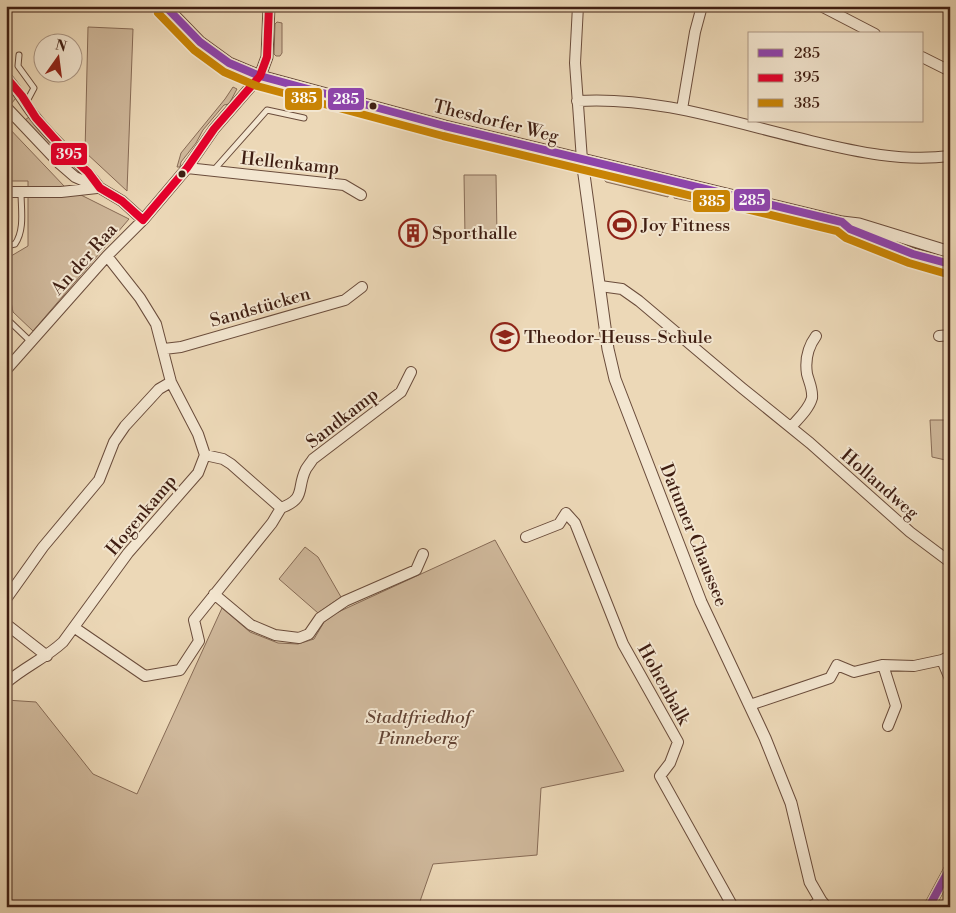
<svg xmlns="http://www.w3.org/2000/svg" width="956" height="913" font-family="'Libre Bodoni',serif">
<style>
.green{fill:#cfb89b;stroke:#876b56}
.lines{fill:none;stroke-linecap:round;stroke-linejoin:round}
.service-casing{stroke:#6a4c3b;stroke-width:7}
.minor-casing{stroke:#6a4c3b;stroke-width:12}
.tertiary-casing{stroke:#6a4c3b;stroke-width:13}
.service{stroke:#f3e6d0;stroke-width:5}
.minor{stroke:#f3e6d0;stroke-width:10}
.tertiary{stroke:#f3e6d0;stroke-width:11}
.bus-1-casing{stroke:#f3e6d0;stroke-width:11}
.bus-2-casing{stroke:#f3e6d0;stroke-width:11}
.bus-3-casing{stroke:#f3e6d0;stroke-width:11}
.bus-1{stroke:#8e44ad;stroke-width:8}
.bus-2{stroke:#e4002b;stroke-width:8}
.bus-3{stroke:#c98404;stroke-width:8}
.bus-dot{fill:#3f1e12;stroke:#f3e6d0;stroke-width:2}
.labels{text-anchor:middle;stroke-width:4;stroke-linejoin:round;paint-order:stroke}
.street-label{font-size:18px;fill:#3f1e12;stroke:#f3e6d0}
.poi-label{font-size:18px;fill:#3f1e12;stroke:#f3e6d0;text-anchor:start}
.park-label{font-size:18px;font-style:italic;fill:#634434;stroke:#f3e6d0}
.line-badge{stroke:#f3e6d0;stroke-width:2}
.badge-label{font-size:14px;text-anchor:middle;font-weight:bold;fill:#fff}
</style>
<rect width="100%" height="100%" fill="#ecd8b7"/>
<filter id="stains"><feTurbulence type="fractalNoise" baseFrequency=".004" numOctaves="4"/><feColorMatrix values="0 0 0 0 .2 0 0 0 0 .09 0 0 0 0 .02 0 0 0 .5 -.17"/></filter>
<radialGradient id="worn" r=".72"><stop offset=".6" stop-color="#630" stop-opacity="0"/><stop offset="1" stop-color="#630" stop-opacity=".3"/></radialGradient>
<path class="green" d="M277,22L282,23V53L280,56H276L274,54L275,24Z
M88,27L133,29L127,191L85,152Z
M6,86L9,90H15L16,98L11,104H7Z
M233,87L237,89L229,104L224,105L203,130L196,143L181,162L180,167H177L181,153L225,99Z
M29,117L83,173L81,176L79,177L25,120Z
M6,125L65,187L129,219L33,331L13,312L6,275V259L28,246V181H6Z
M604,170L629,174L671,184L668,197L606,182L602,177Z
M464,175H496L497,236H465Z
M676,185L790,214L789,222L674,198Z
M799,216L846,230V232L797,223Z
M930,420H950V461L932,457Z
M495,540L624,771L541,788L537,855L433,864L418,907H6V700L36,702L93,774L137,794L222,608L250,632L278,643L298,644L314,639L324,622L336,613Z
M305,547L318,557L341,597L318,613L279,579Z"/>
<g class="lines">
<defs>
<path id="service" d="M19,55L18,66L34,88L26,103
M213,171L267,110L304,118
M6,246L15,244C25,230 21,209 21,192
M6,318L31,342"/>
<path id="minor" d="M578,6L575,63L582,160
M821,6L875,34
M922,57L950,71
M6,77C18,90 25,105 36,118C55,143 81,162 99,187
M577,101C658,96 734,123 811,141C857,152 903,162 950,156
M6,107L60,164L75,177L100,188L122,201L143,220
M682,109L695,32L702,6
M187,168L344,185L361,195
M6,192H61L97,188
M600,286L622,289L639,301L742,388L810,443L910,532L950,562
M939,336L950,335
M164,349L181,347L345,300L362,287
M6,370L107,256L143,220L187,168L214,129L260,76
M791,427C798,419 809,409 812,398C813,389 809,382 807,374C805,361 808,347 816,336
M205,455L223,459L231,464L281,508C307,498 296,489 306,469C308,466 311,462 313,459L401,392L411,372
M526,537L559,524L566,513L575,523L623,644L678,742L670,763L660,776L733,907
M214,594L251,625L275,635L299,638L309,634L320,618L345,601L416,570L423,554
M6,599L43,547L99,480L114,442L125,426L159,389L171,382
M6,624L47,656
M75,628L145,676L180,670L199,641L194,620L272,523L281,508
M942,660L950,679
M883,665L896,706L888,726
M6,683C24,667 46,658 63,642L128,553L198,473L205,455L198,434L171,382L156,324L140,298L107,256
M750,705L830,678L837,665L854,672L882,665L914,666L942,660L950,656
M810,907L821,901
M929,907L950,868"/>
<path id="tertiary" d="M165,6L200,42L229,63L260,76L445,126L842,222L859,224L950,252
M260,76L267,57L269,6
M582,160L608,349L615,379L701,602L765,738L791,803L810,882L821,901L826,907
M854,230L913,254L950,264"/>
</defs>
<use href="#service" class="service-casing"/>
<use href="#minor" class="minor-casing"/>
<use href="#tertiary" class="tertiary-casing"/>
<use href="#service" class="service"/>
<use href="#minor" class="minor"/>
<use href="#tertiary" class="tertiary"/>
<defs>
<path id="bus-1" d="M165,6L200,42L229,63L260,76L445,126L842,222L850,229L913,254L950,264
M929,907L950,868"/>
<path id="bus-2" d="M6,77L22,96L36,118L71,157L88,172L100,188L122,201L143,220
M143,220L187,168L214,129L260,76L267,57L269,6"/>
<path id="bus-3" d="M158,13L194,50L224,72L257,86L443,136L837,231L846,238L909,263L947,274"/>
</defs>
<use href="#bus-1" class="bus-1-casing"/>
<use href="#bus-2" class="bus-2-casing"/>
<use href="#bus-3" class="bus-3-casing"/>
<use href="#bus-1" class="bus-1"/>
<use href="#bus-2" class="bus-2"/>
<use href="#bus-3" class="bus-3"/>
</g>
<defs>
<symbol id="stadium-ring" viewBox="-11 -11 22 22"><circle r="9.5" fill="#f3e6d0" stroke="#8f2418" stroke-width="1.5"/><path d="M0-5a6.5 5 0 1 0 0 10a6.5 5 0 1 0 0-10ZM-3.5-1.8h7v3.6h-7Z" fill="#8f2418"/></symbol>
<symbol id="building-ring" viewBox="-11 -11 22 22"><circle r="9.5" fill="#f3e6d0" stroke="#8f2418" stroke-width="1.5"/><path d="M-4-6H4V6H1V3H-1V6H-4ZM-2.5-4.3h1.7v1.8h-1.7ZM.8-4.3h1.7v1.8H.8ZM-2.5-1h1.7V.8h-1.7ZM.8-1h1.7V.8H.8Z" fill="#8f2418"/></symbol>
<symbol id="school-ring" viewBox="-11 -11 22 22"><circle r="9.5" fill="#f3e6d0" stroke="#8f2418" stroke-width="1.5"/><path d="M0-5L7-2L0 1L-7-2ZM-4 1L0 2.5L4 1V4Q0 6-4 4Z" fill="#8f2418"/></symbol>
</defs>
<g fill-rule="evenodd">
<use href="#stadium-ring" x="606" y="209" width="32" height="32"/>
<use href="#building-ring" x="397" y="217" width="32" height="32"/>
<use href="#school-ring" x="489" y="321" width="32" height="32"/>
</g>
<g class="bus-dot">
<circle cx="373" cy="106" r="4.5"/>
<circle cx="182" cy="174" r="4.5"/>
</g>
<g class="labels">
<g class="street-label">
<text transform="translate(496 121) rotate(14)" y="6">Thesdorfer Weg</text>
<text transform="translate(290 163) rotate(6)" y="6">Hellenkamp</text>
<text transform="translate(84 259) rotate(-48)" y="6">An der Raa</text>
<text transform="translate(260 307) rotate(-16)" y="6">Sandstücken</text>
<text transform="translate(342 418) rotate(-38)" y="6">Sandkamp</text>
<text transform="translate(880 484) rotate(41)" y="6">Hollandweg</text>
<text transform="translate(141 515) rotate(-50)" y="6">Hogenkamp</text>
<text transform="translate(694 535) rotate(68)" y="6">Datumer Chaussee</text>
<text transform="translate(664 684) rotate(61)" y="6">Hohenbalk</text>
</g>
<g class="poi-label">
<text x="641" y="231">Joy Fitness</text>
<text x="432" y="239">Sporthalle</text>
<text x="524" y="343">Theodor-Heuss-Schule</text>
</g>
<g class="park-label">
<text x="418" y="723">Stadtfriedhof<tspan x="418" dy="21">Pinneberg</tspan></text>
</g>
</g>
<g class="line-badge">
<rect x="284" y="87" width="39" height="24" rx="5" fill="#c98404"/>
<rect x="327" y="87" width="38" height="24" rx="5" fill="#8e44ad"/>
<rect x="50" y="142" width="38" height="24" rx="5" fill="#e4002b"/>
<rect x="733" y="188" width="38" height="24" rx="5" fill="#8e44ad"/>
<rect x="692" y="189" width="39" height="24" rx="5" fill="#c98404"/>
</g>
<g class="badge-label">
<text x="304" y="103">385</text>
<text x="346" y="104">285</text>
<text x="69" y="159">395</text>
<text x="752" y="205">285</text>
<text x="712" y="206">385</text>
</g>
<rect width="956" height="913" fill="none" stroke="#ecd8b7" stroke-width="25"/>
<rect x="8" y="8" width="941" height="898" fill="none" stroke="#3f1e12" stroke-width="2.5"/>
<rect x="12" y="12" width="931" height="888" fill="none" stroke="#3f1e12"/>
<rect x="748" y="32" width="175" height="90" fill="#f3e6d0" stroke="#ab9684"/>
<rect x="758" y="49" width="25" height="8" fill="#8e44ad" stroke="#ab9684"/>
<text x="794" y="58" font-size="15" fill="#3f1e12">285</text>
<rect x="758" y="74" width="25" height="8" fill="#e4002b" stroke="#ab9684"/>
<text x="794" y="82" font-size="15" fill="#3f1e12">395</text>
<rect x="758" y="99" width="25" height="8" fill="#c98404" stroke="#ab9684"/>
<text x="794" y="108" font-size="15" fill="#3f1e12">385</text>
<g transform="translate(58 58) rotate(14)"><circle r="24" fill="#f3e6d0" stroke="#ab9684"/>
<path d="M0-4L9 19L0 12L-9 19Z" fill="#8f2418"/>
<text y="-8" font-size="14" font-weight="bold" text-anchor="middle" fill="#3f1e12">N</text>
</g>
<rect width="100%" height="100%" filter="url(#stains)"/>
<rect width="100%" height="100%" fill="url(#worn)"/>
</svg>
